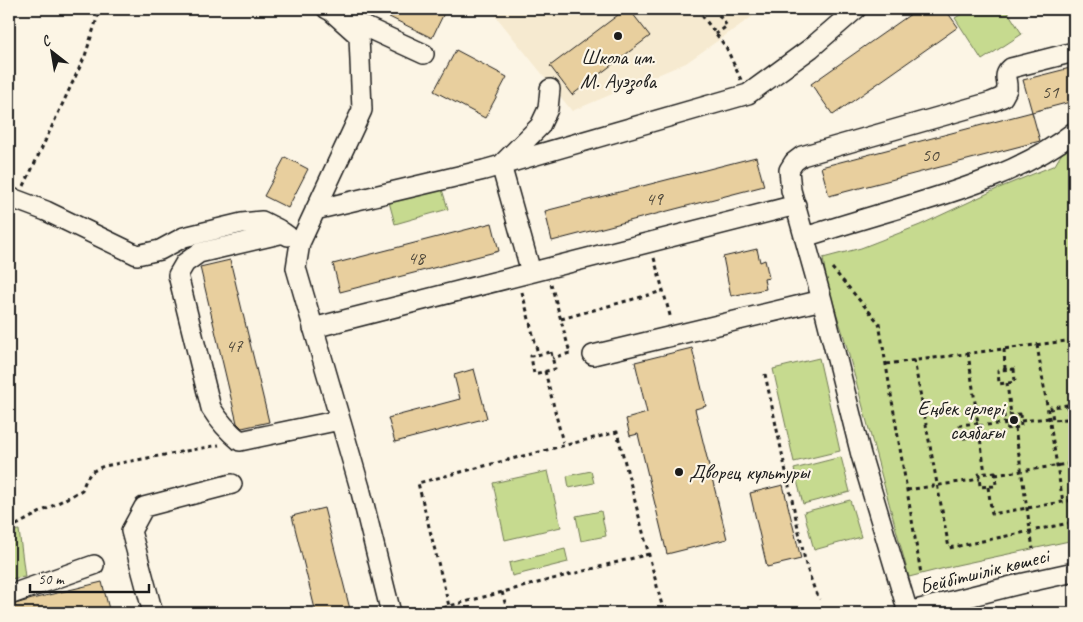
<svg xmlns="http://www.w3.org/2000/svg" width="1083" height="622" font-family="Caveat,sans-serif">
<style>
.built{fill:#f6ead0}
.green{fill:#c6da8f;stroke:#717b56}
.building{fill:#e8cf9e;stroke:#1c1c1c}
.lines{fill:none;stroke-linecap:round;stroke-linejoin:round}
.minor-casing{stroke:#1c1c1c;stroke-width:22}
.path{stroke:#1c1c1c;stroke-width:3;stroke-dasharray:4 4;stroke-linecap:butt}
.minor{stroke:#fcf5e5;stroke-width:19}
.poi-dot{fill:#1c1c1c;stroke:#fcf5e5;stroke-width:2}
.labels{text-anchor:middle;stroke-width:4.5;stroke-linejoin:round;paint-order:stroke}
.number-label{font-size:19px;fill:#4f493c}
.poi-label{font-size:21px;fill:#1c1c1c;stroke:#fcf5e5}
.street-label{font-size:21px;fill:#1c1c1c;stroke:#fcf5e5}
</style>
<rect width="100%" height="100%" fill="#fcf5e5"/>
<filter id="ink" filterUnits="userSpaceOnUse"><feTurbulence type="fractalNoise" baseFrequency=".02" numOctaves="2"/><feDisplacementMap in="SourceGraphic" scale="10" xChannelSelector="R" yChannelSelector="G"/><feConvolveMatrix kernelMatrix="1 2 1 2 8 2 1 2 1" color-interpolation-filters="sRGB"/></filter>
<g filter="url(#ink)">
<path class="built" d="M490,9H763L686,63L572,111Z"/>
<path class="green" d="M970,9H1006L1022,34L982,60L955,18Z
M1074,139V540L957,565L909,577L844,337L827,284L823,258L861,248L920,225L999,188L1055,165C1060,156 1066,146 1074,139Z
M441,186L448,209L395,224L389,202Z
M819,358L840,451L794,462L773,369Z
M841,457L850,492L803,504L794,469Z
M548,471L561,527L505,540L493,483Z
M591,471L594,483L569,488L567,476Z
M850,500L861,537L814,550L804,512Z
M601,511L606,536L581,541L576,516Z
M19,530L25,577L9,579V531Z
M565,549L568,562L512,576L509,563Z"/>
<path class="building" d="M373,9H446L432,38Z
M626,9H629L650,36L572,95L550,66Z
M918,9H945L958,27L833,115L811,84Z
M456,50L507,77L485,118L434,91Z
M1074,67V101L1032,112L1023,80Z
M1032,112L1040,141L829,196L821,167Z
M285,157L308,169L288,208L264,196Z
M756,157L764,186L552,241L545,211Z
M492,223L499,251L340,292L333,264Z
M757,249L760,262L765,260L769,278L764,279L766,289L731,296L723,257Z
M230,260L269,422L242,428L237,423L200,267Z
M692,348L706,406L695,409L727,539L667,554L638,434L630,436L626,419L647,413L635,362Z
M474,369L487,418L395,442L388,418L460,399L454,375Z
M783,485L801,559L767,567L750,493Z
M324,508L351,613H316L292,516Z
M102,582L110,613H9V606L32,599Z"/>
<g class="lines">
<defs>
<path id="minor" d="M327,9L331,11L359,36L362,110L300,243L296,268L360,488L391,613
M346,18L424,54
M9,197L46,211L137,255L160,250L184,237L242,223L262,221L278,229L288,236
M315,210L484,170L748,94L811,48L856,9
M284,233L199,253L185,263L178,275L211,408C219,421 228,431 240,441L340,420
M805,237C839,226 873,216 907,206C964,189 1027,169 1074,132
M531,272L501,165L540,126L548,109L550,89
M313,328L796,205
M593,355L822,300
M9,595L94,565
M908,612L861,455L822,300L791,190L789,170L794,162L802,156L991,102L1003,97C1004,95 1006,92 1007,89C1008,80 1002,76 1011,68L1074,52
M153,613L131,531L144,507L232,484
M904,613L1024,583L1074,572"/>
</defs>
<use href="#minor" class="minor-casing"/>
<path class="path" d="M697,9L726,47L741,80
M714,9L727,26L716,34
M24,186L85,56L100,9
M654,258L671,319
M832,268L879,323L921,574
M551,284L570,353L552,358
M522,292L538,354
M561,319L663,291
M1037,345L1063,502
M1004,349L1005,369
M551,352L555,369L534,374L531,356Z
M968,353L985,473
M914,360L949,548L1074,522
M886,364L1074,340
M1014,369L1015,382L999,384L998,370Z
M545,371L563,443
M765,374L806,565L815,591L820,599
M1007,383L1011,415
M1067,405L1069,419L1053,420L1051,407Z
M1020,414L1021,427L1005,429L1004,415Z
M1021,421L1049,418
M978,423L960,425L962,438L980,437
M979,426L1005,423
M1015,428L1033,549
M995,472L996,486L980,487L979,474Z
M995,475L1074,463
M988,487L992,514L1074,500
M907,490L980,479
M9,529L82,490C87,476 90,471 104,466L219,445
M649,554L449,606L418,483L617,432L664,613
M502,592L508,613
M428,613L449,606"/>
<use href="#minor" class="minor"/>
</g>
</g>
<g class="poi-dot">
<circle cx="618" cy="36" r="5"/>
<circle cx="1014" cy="420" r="5"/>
<circle cx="679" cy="472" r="5"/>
</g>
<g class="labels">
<g class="number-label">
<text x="1050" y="98">51</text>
<text x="930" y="161">50</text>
<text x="654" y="205">49</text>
<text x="416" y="264">48</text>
<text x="234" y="352">47</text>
</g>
<g class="poi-label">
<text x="618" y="64">Школа им.<tspan x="618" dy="24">М. Ауэзова</tspan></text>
<text x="1004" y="415" text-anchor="end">Еңбек ерлері<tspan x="1004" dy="24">саябағы</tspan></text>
<text x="689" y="479" text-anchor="start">Дворец культуры</text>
</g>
<g class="street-label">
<text transform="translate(984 571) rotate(-14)" y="7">Бейбітшілік көшесі</text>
</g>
</g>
<rect width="1083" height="622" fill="none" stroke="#fcf5e5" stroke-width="30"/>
<rect x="15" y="15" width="1053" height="592" fill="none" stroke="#1c1c1c" stroke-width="2" filter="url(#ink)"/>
<g transform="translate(52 52) rotate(329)" stroke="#fcf5e5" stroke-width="4" paint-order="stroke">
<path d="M0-4L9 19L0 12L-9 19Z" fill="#1c1c1c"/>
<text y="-8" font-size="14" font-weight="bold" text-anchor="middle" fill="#1c1c1c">С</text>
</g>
<path d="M30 584v8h119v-8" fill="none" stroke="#1c1c1c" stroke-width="2.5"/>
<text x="38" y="584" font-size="15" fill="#1c1c1c" stroke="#fcf5e5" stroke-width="4" paint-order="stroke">50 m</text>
</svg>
